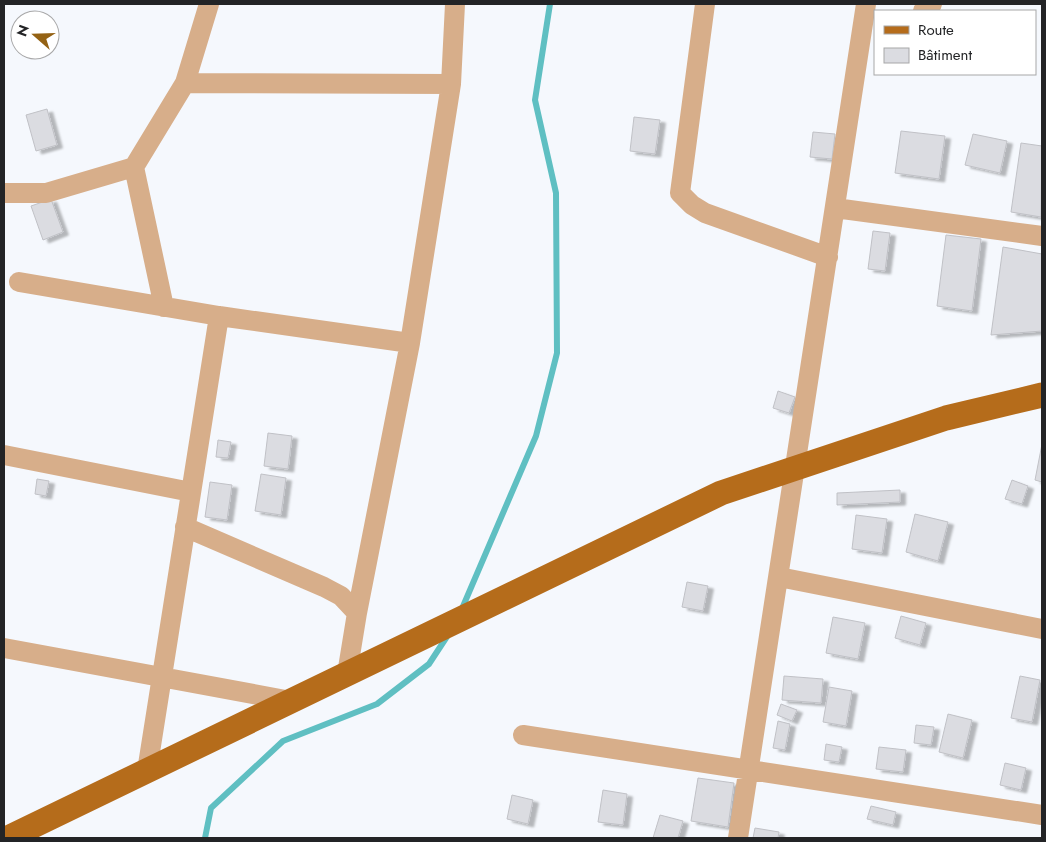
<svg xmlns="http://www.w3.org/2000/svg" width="1046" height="842" font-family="Jost,sans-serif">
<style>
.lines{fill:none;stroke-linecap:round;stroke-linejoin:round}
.stream{stroke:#5fbfc2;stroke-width:6}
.building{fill:#dbdce1;stroke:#c0c1c6;filter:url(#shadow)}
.minor{stroke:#d7ae8a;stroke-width:20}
.major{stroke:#b56c1b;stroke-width:25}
</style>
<defs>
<filter id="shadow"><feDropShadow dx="5.5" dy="3" stdDeviation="1" flood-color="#0004"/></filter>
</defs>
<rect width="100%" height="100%" fill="#f5f8fd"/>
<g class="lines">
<path class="stream" d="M461,611L536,436L557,353L556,193L535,100L550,4
M205,838L211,808L283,741L377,704L429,664L448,635"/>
</g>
<path class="building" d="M47,109L57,145L36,151L26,115Z
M634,117L660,120L655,154L630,151Z
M901,131L945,136L939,179L895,173Z
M813,132L835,134L832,159L810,157Z
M973,134L1007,141L1000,173L965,165Z
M1021,143L1042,146L1041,217L1011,212Z
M51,199L63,232L43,240L31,206Z
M873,231L890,233L885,271L868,269Z
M946,235L981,239L972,311L937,306Z
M1003,247L1042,254V331L991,335Z
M778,391L795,397L789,413L773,408Z
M268,433L292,436L288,469L264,466Z
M218,440L231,442L228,458L216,457Z
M1042,444V482L1035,480Z
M261,474L286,478L281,515L255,511Z
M37,479L49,481L46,496L35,494Z
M1012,480L1028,486L1022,504L1005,499Z
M210,482L232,485L227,520L205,517Z
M900,490V502L837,505V493Z
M915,514L948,522L938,561L906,552Z
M856,515L887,519L882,553L852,549Z
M687,582L708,586L703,611L682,607Z
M901,616L926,623L920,645L895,638Z
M833,617L865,623L858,659L826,653Z
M784,676L823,679L821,703L782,700Z
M1020,676L1040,680L1032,722L1011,718Z
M829,687L852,691L846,726L823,722Z
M781,704L797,710L792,721L777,715Z
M948,714L972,720L963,758L939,752Z
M778,721L790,724L785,750L773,748Z
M916,725L934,727L931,745L914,743Z
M826,744L842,747L839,762L824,760Z
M879,747L906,750L903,772L876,769Z
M1005,763L1026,768L1021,790L1000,785Z
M698,778L734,783L728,827L691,821Z
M603,790L627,794L623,825L598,822Z
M512,795L533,800L528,824L507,819Z
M871,806L896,812L893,825L867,819Z
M660,815L683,821L678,838H653Z
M755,828L779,832L778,838H753Z"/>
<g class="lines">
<path class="minor" d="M705,4L680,193L692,205L705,213L828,257
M923,11L932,4
M185,83L451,84
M134,167L164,307
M4,193H46L134,167L185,83L209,4
M835,208L1042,236
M19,282L219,316L410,343
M4,455L191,492
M185,527L324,587L341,596L357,613
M779,577L1042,629
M4,648L291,701
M347,674L357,613L410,343L451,84L455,4
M523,735L1042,815
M147,771L219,316
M738,838L866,4"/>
<path class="major" d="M8,838L721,493L946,418L1042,395"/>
</g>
<rect width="1046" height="842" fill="none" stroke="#232426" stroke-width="10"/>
<rect x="874" y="10" width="162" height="65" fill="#ffffff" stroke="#a7a7a8"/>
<rect x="884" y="26" width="25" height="8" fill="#b56c1b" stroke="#a7a7a8"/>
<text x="918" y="35" font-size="15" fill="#232426">Route</text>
<rect x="884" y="48" width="25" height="15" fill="#dbdce1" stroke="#a7a7a8"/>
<text x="918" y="60" font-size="15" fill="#232426">Bâtiment</text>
<g transform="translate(35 35) rotate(290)"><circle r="24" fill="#ffffff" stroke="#a7a7a8"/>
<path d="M0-4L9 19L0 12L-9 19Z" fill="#946214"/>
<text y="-8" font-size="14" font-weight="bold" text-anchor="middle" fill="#232426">N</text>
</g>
</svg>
